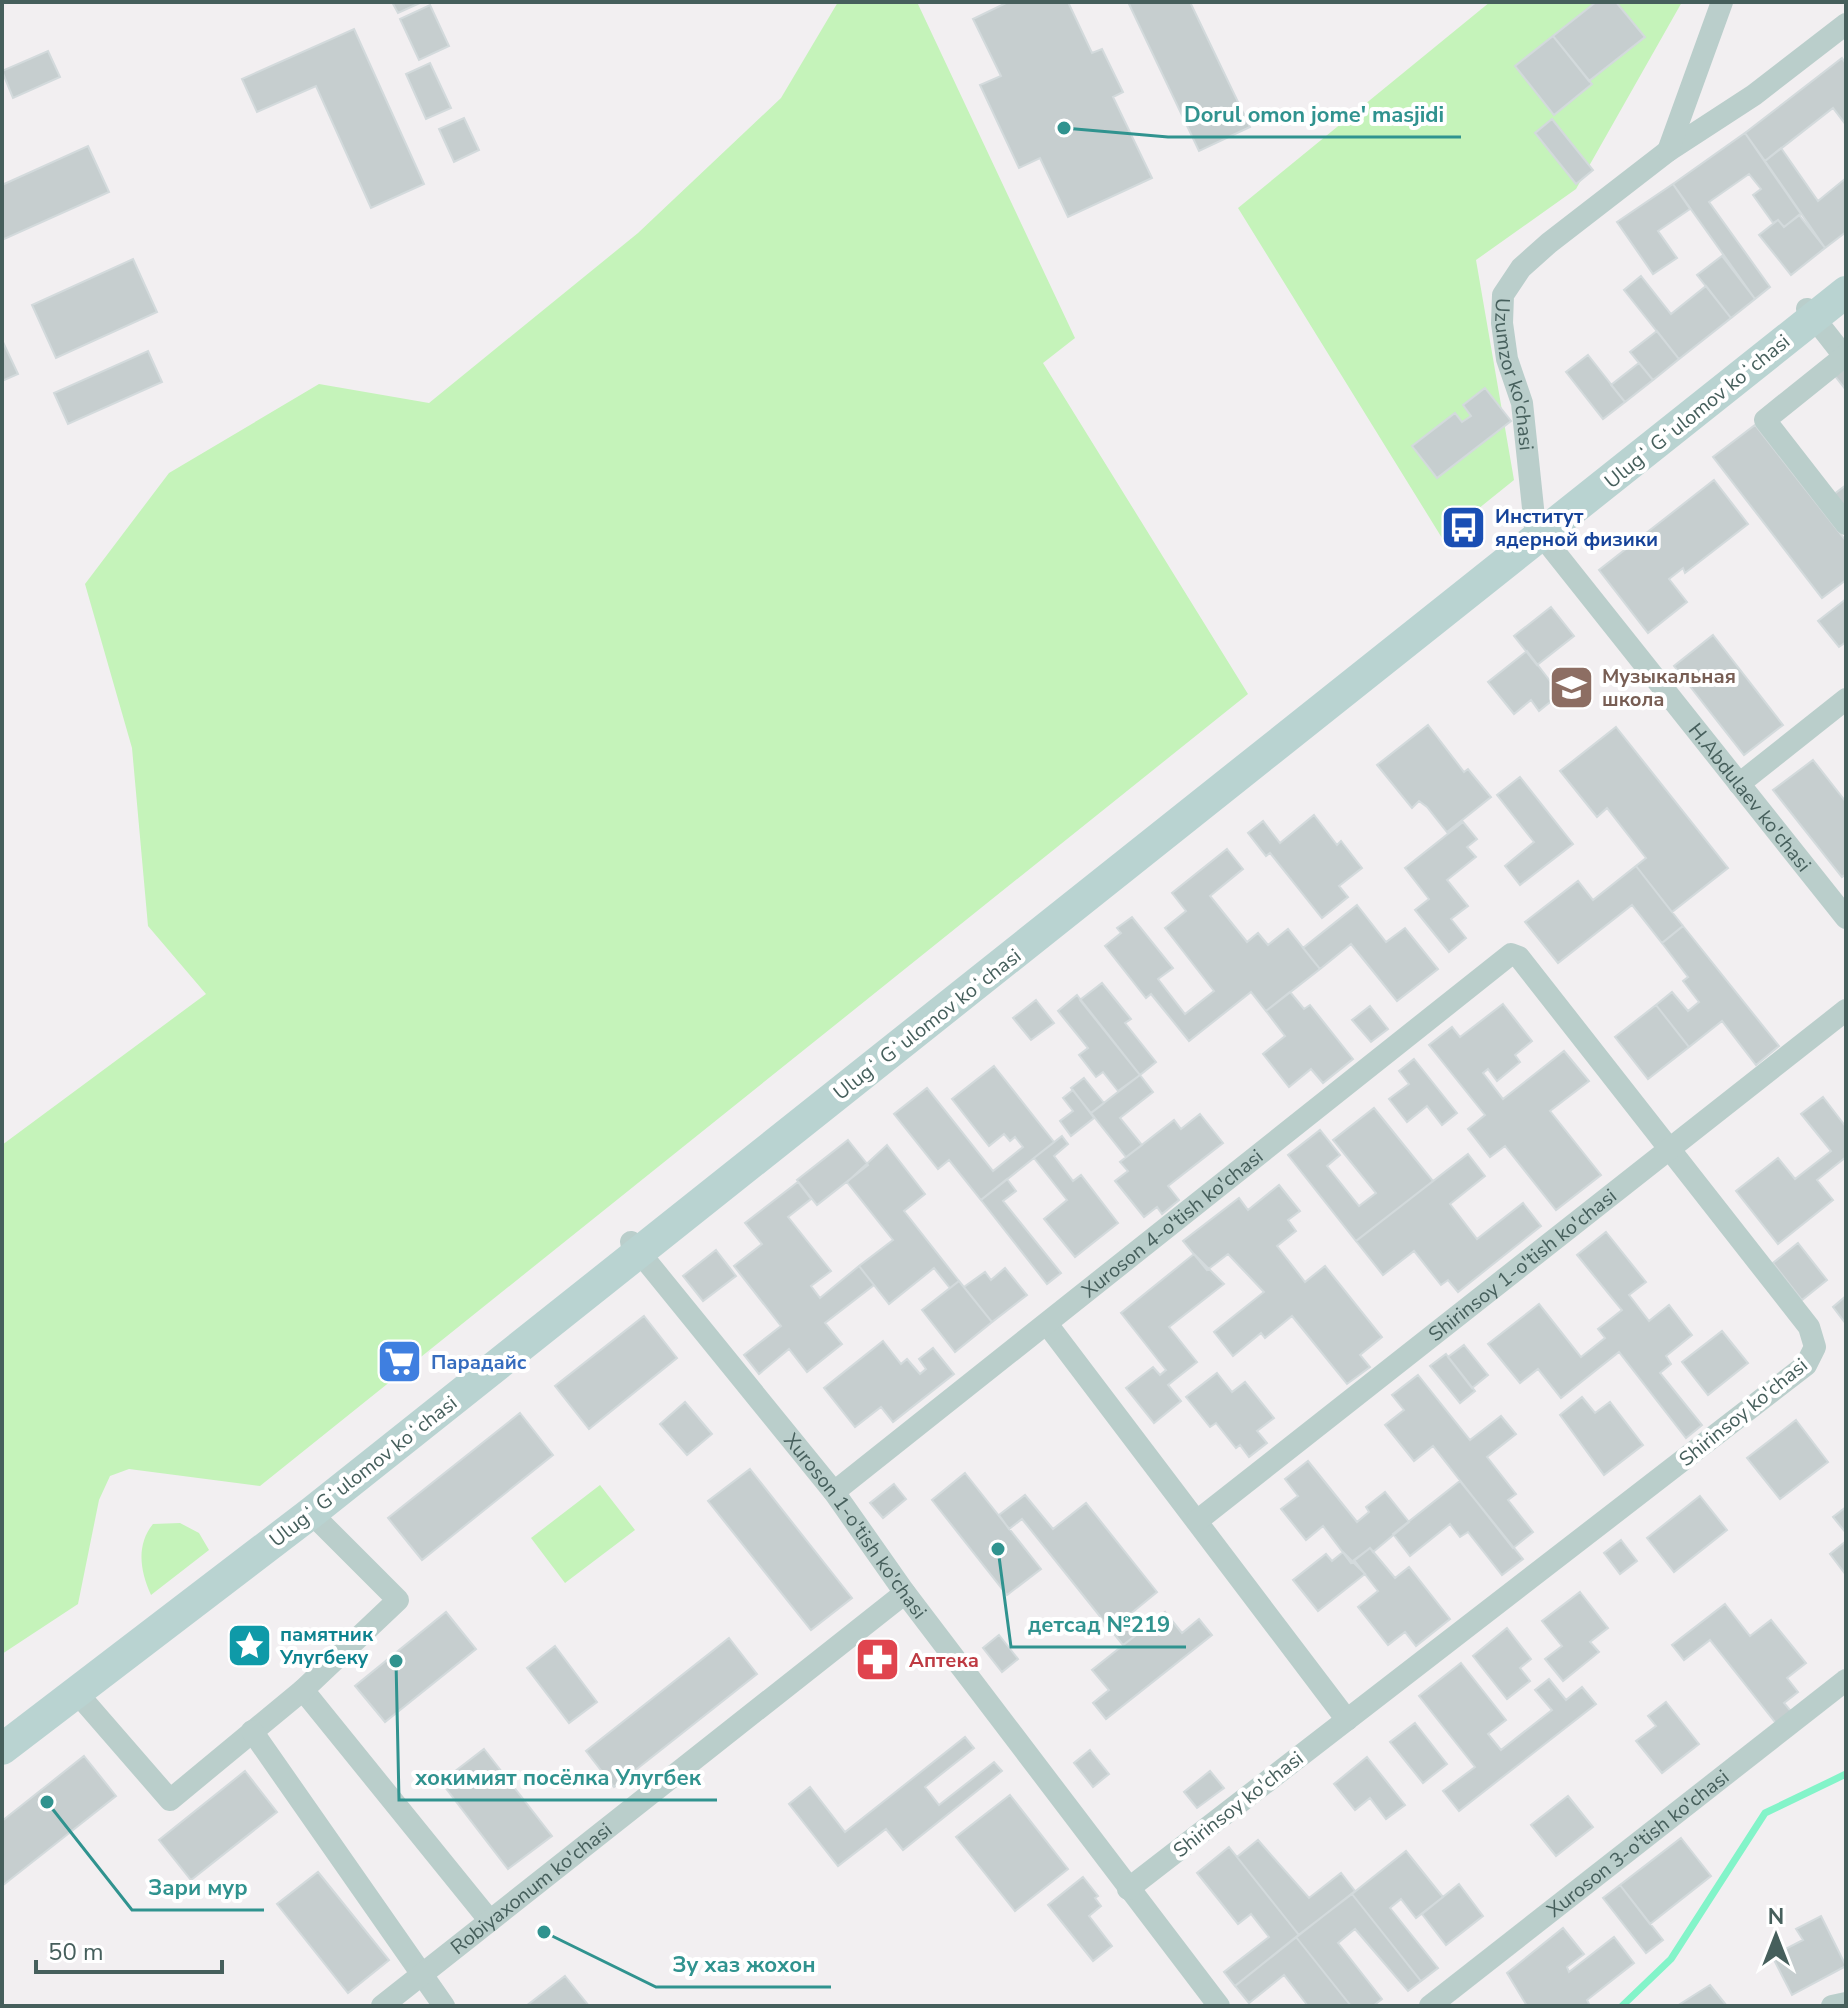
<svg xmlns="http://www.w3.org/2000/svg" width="1848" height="2008" font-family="'Nunito Sans',sans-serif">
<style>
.green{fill:#c5f3ba}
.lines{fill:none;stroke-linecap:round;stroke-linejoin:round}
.stream{stroke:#83f4c9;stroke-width:7}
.building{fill:#c6cecf;stroke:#d3dadc;stroke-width:2}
.minor{stroke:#bacecb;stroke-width:22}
.secondary{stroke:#b9d3d1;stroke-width:32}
.labels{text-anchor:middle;stroke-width:8;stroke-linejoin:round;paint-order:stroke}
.street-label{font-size:20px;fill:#465f5c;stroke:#fff}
.transit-label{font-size:20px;font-weight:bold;fill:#164399;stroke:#fff;text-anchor:start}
.education-label{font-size:20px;font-weight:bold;fill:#785e54;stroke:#fff;text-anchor:start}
.shop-label{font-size:20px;font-weight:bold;fill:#366cbe;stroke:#fff;text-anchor:start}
.culture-label{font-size:20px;font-weight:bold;fill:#0d838f;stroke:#fff;text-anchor:start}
.health-label{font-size:20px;font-weight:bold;fill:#be3a42;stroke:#fff;text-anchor:start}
.leader{fill:none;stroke:#30938f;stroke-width:3}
.callout-dot{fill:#30938f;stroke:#fff;stroke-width:3}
.callout-label{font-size:22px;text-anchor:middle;font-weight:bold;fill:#30938f;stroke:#fff;stroke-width:8;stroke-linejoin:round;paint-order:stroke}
</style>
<rect width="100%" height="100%" fill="#f2eff1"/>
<path class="green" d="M838,2H917L1075,338L1043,363L1248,694L260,1486L129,1469L110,1476L99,1500L78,1604L2,1654V1145L206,994L148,926L132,748L85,584L169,473L319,384L429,403L638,233L781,98Z
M1490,2H1682L1576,189L1476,260L1514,480L1442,538L1238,208Z
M600,1485L635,1530L565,1583L531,1538Z
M180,1523L199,1533L209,1550L151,1595C140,1571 136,1545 153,1524Z"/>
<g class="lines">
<path class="stream" d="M1622,2006L1671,1959L1765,1813L1846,1774"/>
</g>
<path class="building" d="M392,2H422L398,13Z
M1008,2H1068L1092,53L1102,49L1123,92L1113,97L1152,178L1068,217L1040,158L1019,168L980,85L1001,76L973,19Z
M1128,2H1190L1250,127L1199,151Z
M1596,2H1616L1645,37L1589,81L1553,36Z
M430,5L449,46L419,60L400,19Z
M354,29L424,184L371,208L316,86L257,112L242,79Z
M1553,36L1592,84L1554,115L1515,66Z
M48,51L60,77L13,98L2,71Z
M1842,58L1846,64V125L1833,108L1765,161L1745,133Z
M430,63L451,108L426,119L406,74Z
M464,118L479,150L454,162L439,129Z
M1552,119L1593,170L1576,184L1535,133Z
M1745,133L1801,214L1784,227L1778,220L1773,223L1753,195L1761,189L1749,174L1709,202L1770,287L1755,299L1673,184Z
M88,146L109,192L2,240V185Z
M1781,148L1818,201L1846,178V232L1825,248L1765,161Z
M1673,184L1690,209L1658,231L1677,258L1653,274L1617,222Z
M1799,215L1825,248L1791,275L1759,235L1778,220L1784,227Z
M1722,256L1755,299L1731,318L1697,275Z
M133,259L157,312L56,358L32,305Z
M1641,276L1671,314L1706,286L1731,318L1679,359L1624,290Z
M1657,331L1679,359L1653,380L1630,352Z
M2,340L18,374L2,381Z
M148,351L162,382L68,424L54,393Z
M1588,355L1625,402L1603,419L1566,372Z
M1639,363L1653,380L1625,402L1611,385Z
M1846,368V390L1835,376Z
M1485,388L1511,421L1437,478L1412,446L1455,413L1462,422L1471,416L1463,405Z
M1755,425L1846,541V580L1822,598L1713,457Z
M1714,480L1748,524L1685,573L1683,568L1669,579L1687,602L1648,633L1599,570Z
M1846,485V511L1833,495Z
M1846,599V642L1839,647L1818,621Z
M1551,607L1574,636L1537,665L1514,636Z
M1713,635L1783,725L1744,755L1674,666Z
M1527,651L1560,694L1539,711L1531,700L1514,714L1488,682Z
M1428,725L1464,772L1468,769L1491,797L1447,832L1427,807L1419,801L1412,808L1377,765Z
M1616,727L1728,868L1672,912L1636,866L1646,858L1607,808L1597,817L1560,771Z
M1813,760L1846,802V874L1842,877L1773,790Z
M1520,777L1573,844L1520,885L1505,866L1534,842L1497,795Z
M1314,815L1337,845L1341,841L1362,868L1339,886L1348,897L1322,918L1270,853L1266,856L1248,833L1263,821L1280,843Z
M1463,822L1477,839L1467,847L1476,857L1447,880L1468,906L1451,919L1466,938L1449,952L1415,910L1429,899L1405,868Z
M1227,849L1243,869L1210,896L1247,942L1258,933L1268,945L1288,929L1320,969L1266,1011L1251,992L1189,1041L1151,994L1146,998L1105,946L1121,933L1117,928L1132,917L1173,968L1158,979L1185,1014L1214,991L1165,928L1186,911L1172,893Z
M1636,866L1683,926L1662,943L1632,905L1558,963L1525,922L1578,881L1593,900Z
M1357,905L1386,942L1405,928L1438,969L1397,1001L1351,944L1320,969L1303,948Z
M1683,926L1779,1046L1756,1065L1722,1021L1689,1047L1656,1005L1672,992L1688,1011L1699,1002L1683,981L1688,977L1662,943Z
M1102,983L1131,1019L1125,1023L1156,1062L1140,1075L1080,1000Z
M1290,992L1304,1009L1310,1005L1353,1059L1323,1083L1311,1069L1289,1087L1263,1054L1285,1036L1266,1011Z
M1077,995L1140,1075L1118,1091L1103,1072L1096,1077L1079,1055L1088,1048L1058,1011Z
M1036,1000L1054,1023L1031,1040L1013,1018Z
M1503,1004L1532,1041L1515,1055L1520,1062L1497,1081L1488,1069L1483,1073L1503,1099L1564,1051L1589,1081L1550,1111L1601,1175L1556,1210L1505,1146L1490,1157L1468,1129L1485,1115L1429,1045L1452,1027L1460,1037Z
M1656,1005L1689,1047L1648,1079L1615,1037Z
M1370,1006L1388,1029L1371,1042L1352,1020Z
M1414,1059L1457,1113L1442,1125L1427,1106L1407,1122L1389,1099L1409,1084L1399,1071Z
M994,1066L1054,1142L981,1200L949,1160L938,1169L894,1114L927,1088L993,1171L1023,1147L1015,1137L1010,1141L1004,1134L989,1146L952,1099Z
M1140,1075L1153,1092L1120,1118L1142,1145L1126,1157L1091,1113Z
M1084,1078L1104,1103L1091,1113L1071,1088Z
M1073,1090L1094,1118L1071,1136L1060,1121L1073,1111L1063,1098Z
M1823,1097L1846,1127V1157L1817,1180L1833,1200L1778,1244L1736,1191L1778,1158L1795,1179L1831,1151L1801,1114Z
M1374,1108L1433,1181L1356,1241L1288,1155L1320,1130L1340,1155L1327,1166L1359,1206L1376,1193L1333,1140Z
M1200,1114L1223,1143L1168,1186L1179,1200L1162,1214L1157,1207L1144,1217L1115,1181L1128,1171L1120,1162L1174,1120L1181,1129Z
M1062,1136L1068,1144L1054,1156L1073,1181L1081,1175L1118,1223L1075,1257L1044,1219L1067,1200L1034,1158Z
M848,1140L868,1165L817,1205L797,1180Z
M887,1145L925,1194L904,1211L959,1281L950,1288L934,1268L889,1304L859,1266L893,1240L847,1182Z
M1468,1154L1485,1176L1450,1204L1477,1239L1523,1203L1541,1226L1458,1292L1448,1280L1441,1285L1414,1251L1383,1275L1356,1241Z
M1007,1179L1016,1191L1003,1201L1061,1273L1047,1284L981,1200Z
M798,1182L811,1199L788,1217L831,1271L811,1286L820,1298L859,1266L874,1285L825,1323L842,1344L807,1372L789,1349L759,1374L744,1355L781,1326L734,1266L762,1244L745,1223Z
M1279,1185L1300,1211L1288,1220L1296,1231L1277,1246L1305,1282L1325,1266L1382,1337L1360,1355L1370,1367L1347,1384L1292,1316L1265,1338L1261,1333L1233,1356L1214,1332L1264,1292L1228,1254L1207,1270L1183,1241L1239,1198L1248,1210Z
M1606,1232L1646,1282L1629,1295L1649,1321L1669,1305L1692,1335L1666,1356L1671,1364L1660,1373L1702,1425L1686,1438L1619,1352L1561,1398L1538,1369L1520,1383L1488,1344L1539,1304L1581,1357L1605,1338L1598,1329L1622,1310L1577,1255Z
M1798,1243L1827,1280L1802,1300L1773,1263Z
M716,1250L736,1276L703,1301L683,1276Z
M1194,1254L1224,1284L1169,1327L1197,1362L1168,1385L1181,1401L1154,1423L1126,1388L1153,1367L1160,1375L1166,1370L1121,1313Z
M1005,1268L1027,1295L992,1322L964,1287L985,1272L991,1280Z
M959,1281L992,1322L955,1352L922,1310Z
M1846,1296V1324L1833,1307Z
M644,1316L677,1358L589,1429L555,1386Z
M1722,1331L1748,1363L1708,1395L1682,1362Z
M883,1341L901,1364L907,1359L920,1374L926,1369L919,1359L933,1348L954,1374L893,1422L881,1407L855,1427L824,1388Z
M1464,1345L1488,1375L1472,1388L1448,1357Z
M1446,1354L1475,1391L1460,1403L1430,1366Z
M1217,1373L1232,1392L1245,1382L1274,1418L1257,1431L1267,1443L1249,1457L1240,1445L1236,1448L1216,1423L1210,1427L1186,1397Z
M1418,1375L1470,1440L1501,1416L1516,1434L1487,1457L1516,1494L1508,1500L1533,1532L1513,1548L1433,1446L1414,1461L1385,1425L1404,1410L1392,1395Z
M1582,1397L1595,1413L1610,1402L1643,1445L1604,1475L1560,1415Z
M685,1402L712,1434L687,1455L660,1424Z
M520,1413L553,1455L422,1560L388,1518Z
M1796,1420L1828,1462L1780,1499L1747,1458Z
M1308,1461L1357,1522L1369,1512L1366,1507L1385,1492L1409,1522L1373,1552L1370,1548L1351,1563L1323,1526L1306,1540L1281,1509L1298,1496L1285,1479Z
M750,1469L852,1598L811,1630L708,1501Z
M965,1473L1041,1569L1007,1595L932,1500Z
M1460,1481L1523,1559L1502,1575L1468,1532L1460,1537L1450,1524L1410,1556L1393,1534Z
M894,1484L906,1499L883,1518L870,1503Z
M1025,1495L1053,1529L1086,1503L1157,1592L1123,1620L1135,1636L1123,1645L1022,1519L1009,1529L999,1515Z
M1700,1496L1727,1530L1674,1572L1647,1538Z
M1846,1507V1533L1833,1517Z
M1621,1540L1637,1561L1620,1574L1604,1553Z
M1846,1541V1575L1830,1554Z
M1370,1548L1395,1578L1409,1567L1450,1619L1416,1646L1405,1632L1388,1645L1358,1607L1378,1591L1354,1560Z
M1343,1552L1365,1574L1318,1611L1293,1580L1326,1554L1332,1561Z
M1580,1592L1608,1628L1590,1642L1599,1652L1563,1681L1545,1659L1562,1646L1542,1621Z
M1725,1604L1750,1636L1771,1620L1806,1663L1787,1678L1798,1692L1784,1703L1794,1715L1779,1727L1710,1640L1684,1660L1672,1645Z
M446,1612L476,1649L385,1722L355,1686Z
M1165,1612L1182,1633L1199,1619L1212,1635L1106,1719L1093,1703L1109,1690L1092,1670Z
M1507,1628L1531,1659L1520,1668L1530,1681L1507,1699L1473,1656Z
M999,1635L1018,1659L1002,1672L983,1648Z
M729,1638L757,1674L614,1787L586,1751Z
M555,1646L597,1702L569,1723L527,1668Z
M1461,1663L1506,1720L1488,1734L1501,1750L1552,1710L1535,1690L1549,1679L1566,1700L1582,1687L1596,1704L1459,1811L1443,1791L1475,1767L1419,1696Z
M1666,1702L1699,1744L1662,1773L1636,1741L1656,1726L1648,1716Z
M1415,1723L1447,1764L1423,1783L1390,1742Z
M965,1737L974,1748L925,1787L939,1805L994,1762L1002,1771L903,1850L886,1829L838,1866L789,1804L810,1787L845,1832Z
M484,1749L552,1836L508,1869L441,1782Z
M1090,1750L1109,1774L1093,1787L1074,1763Z
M84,1756L116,1796L2,1886V1821Z
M1367,1757L1405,1805L1386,1819L1370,1798L1355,1810L1334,1784Z
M245,1771L277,1812L191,1880L159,1840Z
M1210,1771L1224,1788L1197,1808L1184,1792Z
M1010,1795L1068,1869L1015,1911L956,1837Z
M1568,1796L1593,1827L1556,1856L1531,1825Z
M1681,1838L1711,1876L1650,1924L1620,1885Z
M1258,1840L1309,1898L1341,1873L1355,1891L1299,1935L1237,1857Z
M1229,1847L1299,1935L1235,1986L1224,1972L1269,1937L1251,1914L1238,1924L1197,1873Z
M1406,1851L1443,1897L1416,1918L1401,1899L1390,1908L1438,1968L1421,1981L1352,1894Z
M318,1872L389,1960L348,1993L277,1904Z
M1083,1877L1098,1896L1095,1898L1101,1906L1089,1916L1112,1946L1093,1961L1048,1905Z
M1459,1884L1483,1916L1446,1945L1422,1914Z
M1620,1885L1663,1940L1646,1953L1603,1898Z
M1352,1894L1421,1981L1408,1991L1355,1929L1338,1943L1382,1999L1373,2006H1351L1296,1937Z
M1821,1916L1846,1966L1792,1995L1772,1956L1803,1940L1796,1929Z
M1563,1928L1584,1954L1567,1967L1569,1972L1614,1937L1634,1963L1587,2000L1590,2006H1527L1507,1973Z
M1296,1937L1351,2006H1308L1284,1975L1249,2003L1235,1986Z
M565,1976L589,2006H526Z
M1710,1985L1727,2006H1677Z"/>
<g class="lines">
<g class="minor">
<path id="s1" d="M1846,24L1754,95L1668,151L1549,243L1521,268L1503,295L1502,323L1507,359L1522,403L1535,527L1846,918"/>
<path d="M1668,151L1722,2"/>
<path d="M1807,309L1844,356"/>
<path d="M1846,355L1765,420L1846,524"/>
<path d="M1739,784L1846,699"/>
<path id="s2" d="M631,1242L834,1492L905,1593L1219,2006"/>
<path d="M1047,1324L1347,1720"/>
<path id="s3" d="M834,1492L1511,954L1519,957L1809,1327L1815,1347L1806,1365L1128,1889"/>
<path id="s4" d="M1197,1521L1846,1010"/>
<path d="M303,1690L490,1921"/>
<path d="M77,1693L170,1800L303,1690L398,1600L311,1513"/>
<path d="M252,1731L444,2006"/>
<path id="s5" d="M382,2006L905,1593"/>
<path id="s6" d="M1430,2006L1846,1680"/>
<path d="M1832,2006L1846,2003"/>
</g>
<path class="secondary" d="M2,1749L311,1513L1846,292"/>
</g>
<defs>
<symbol id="bus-square" viewBox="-11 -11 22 22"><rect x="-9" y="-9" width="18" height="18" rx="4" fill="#1a4fb4" stroke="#fff"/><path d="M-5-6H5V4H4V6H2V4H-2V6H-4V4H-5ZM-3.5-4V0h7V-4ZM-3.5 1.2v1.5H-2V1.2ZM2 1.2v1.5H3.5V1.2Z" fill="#fff"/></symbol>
<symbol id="school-square" viewBox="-11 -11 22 22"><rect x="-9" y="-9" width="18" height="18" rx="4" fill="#8d6e63" stroke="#fff"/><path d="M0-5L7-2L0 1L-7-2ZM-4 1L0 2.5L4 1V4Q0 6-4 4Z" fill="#fff"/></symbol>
<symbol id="supermarket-square" viewBox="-11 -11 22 22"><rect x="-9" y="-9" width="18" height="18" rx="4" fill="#3f7fe0" stroke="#fff"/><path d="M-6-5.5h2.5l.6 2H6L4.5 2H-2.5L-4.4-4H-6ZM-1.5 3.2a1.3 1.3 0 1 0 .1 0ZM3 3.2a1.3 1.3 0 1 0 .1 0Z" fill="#fff"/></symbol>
<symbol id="sight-square" viewBox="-11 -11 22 22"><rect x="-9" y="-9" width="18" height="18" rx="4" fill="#0f9aa8" stroke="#fff"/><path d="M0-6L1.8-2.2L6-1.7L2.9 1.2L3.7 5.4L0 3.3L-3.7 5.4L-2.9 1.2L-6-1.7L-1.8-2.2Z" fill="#fff"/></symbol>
<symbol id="pharmacy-square" viewBox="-11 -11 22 22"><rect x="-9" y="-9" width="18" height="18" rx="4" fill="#e0444e" stroke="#fff"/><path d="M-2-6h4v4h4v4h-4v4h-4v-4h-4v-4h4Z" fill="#fff"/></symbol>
</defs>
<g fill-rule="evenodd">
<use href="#bus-square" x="1438" y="502" width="51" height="51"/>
<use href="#school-square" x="1546" y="662" width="51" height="51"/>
<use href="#supermarket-square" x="374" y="1336" width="51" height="51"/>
<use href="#sight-square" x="224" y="1620" width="51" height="51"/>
<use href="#pharmacy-square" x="852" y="1634" width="51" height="51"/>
</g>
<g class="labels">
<g class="street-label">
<text dy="7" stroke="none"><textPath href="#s1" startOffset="520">Uzumzor ko'chasi</textPath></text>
<text transform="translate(1697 411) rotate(-39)" y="7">Ulugʻ Gʻulomov koʻchasi</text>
<text dy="7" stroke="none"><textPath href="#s1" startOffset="1020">H.Abdulaev ko'chasi</textPath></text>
<text transform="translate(927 1024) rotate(-38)" y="7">Ulugʻ Gʻulomov koʻchasi</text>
<text dy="7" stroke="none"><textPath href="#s3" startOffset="432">Xuroson 4-o'tish ko'chasi</textPath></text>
<text dy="7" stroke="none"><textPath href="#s4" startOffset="414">Shirinsoy 1-o'tish ko'chasi</textPath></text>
<text transform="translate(1743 1412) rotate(-39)" y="7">Shirinsoy ko'chasi</text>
<text transform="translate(363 1471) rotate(-38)" y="7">Ulugʻ Gʻulomov koʻchasi</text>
<text dy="7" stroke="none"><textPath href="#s2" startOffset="362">Хuroson 1-o'tish ko'chasi</textPath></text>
<text transform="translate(1238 1804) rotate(-38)" y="7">Shirinsoy ko'chasi</text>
<text dy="7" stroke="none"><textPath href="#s6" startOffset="264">Xuroson 3-o'tish ko'chasi</textPath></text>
<text dy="7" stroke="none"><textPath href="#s5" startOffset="190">Robiyaxonum ko'chasi</textPath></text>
</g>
<g class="transit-label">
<text x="1495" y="523">Институт<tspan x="1495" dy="23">ядерной физики</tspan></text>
</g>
<g class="education-label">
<text x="1602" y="683">Музыкальная<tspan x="1602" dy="23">школа</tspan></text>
</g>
<g class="shop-label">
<text x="431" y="1369">Парадайс</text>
</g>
<g class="culture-label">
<text x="280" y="1641">памятник<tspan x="280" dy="23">Улугбеку</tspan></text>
</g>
<g class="health-label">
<text x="909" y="1667">Аптека</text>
</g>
</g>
<path class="leader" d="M1064 128L1168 137H1461M998 1549L1011 1647H1186M396 1661L399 1800H717M47 1802L132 1910H264M544 1932L656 1987H831"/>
<g class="callout-dot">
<circle cx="1064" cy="128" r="8"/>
<circle cx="998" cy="1549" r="8"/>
<circle cx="396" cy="1661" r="8"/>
<circle cx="47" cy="1802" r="8"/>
<circle cx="544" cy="1932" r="8"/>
</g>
<g class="callout-label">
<text x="1314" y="122">Dorul omon jome' masjidi</text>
<text x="1099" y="1632">детсад №219</text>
<text x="558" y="1785">хокимият посёлка Улугбек</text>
<text x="198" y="1895">Зари мур</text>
<text x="744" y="1972">Зу хаз жохон</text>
</g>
<rect width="1848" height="2008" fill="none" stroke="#465f5c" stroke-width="8"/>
<g transform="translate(1776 1936)" stroke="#ffffff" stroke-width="6" paint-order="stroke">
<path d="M0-6L14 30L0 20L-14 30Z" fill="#465f5c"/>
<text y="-12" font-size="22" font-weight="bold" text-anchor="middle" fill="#465f5c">N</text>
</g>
<path d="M36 1960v12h186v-12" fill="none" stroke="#465f5c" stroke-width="4"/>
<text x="48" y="1960" font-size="24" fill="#465f5c" stroke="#ffffff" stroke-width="6" paint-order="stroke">50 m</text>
</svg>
